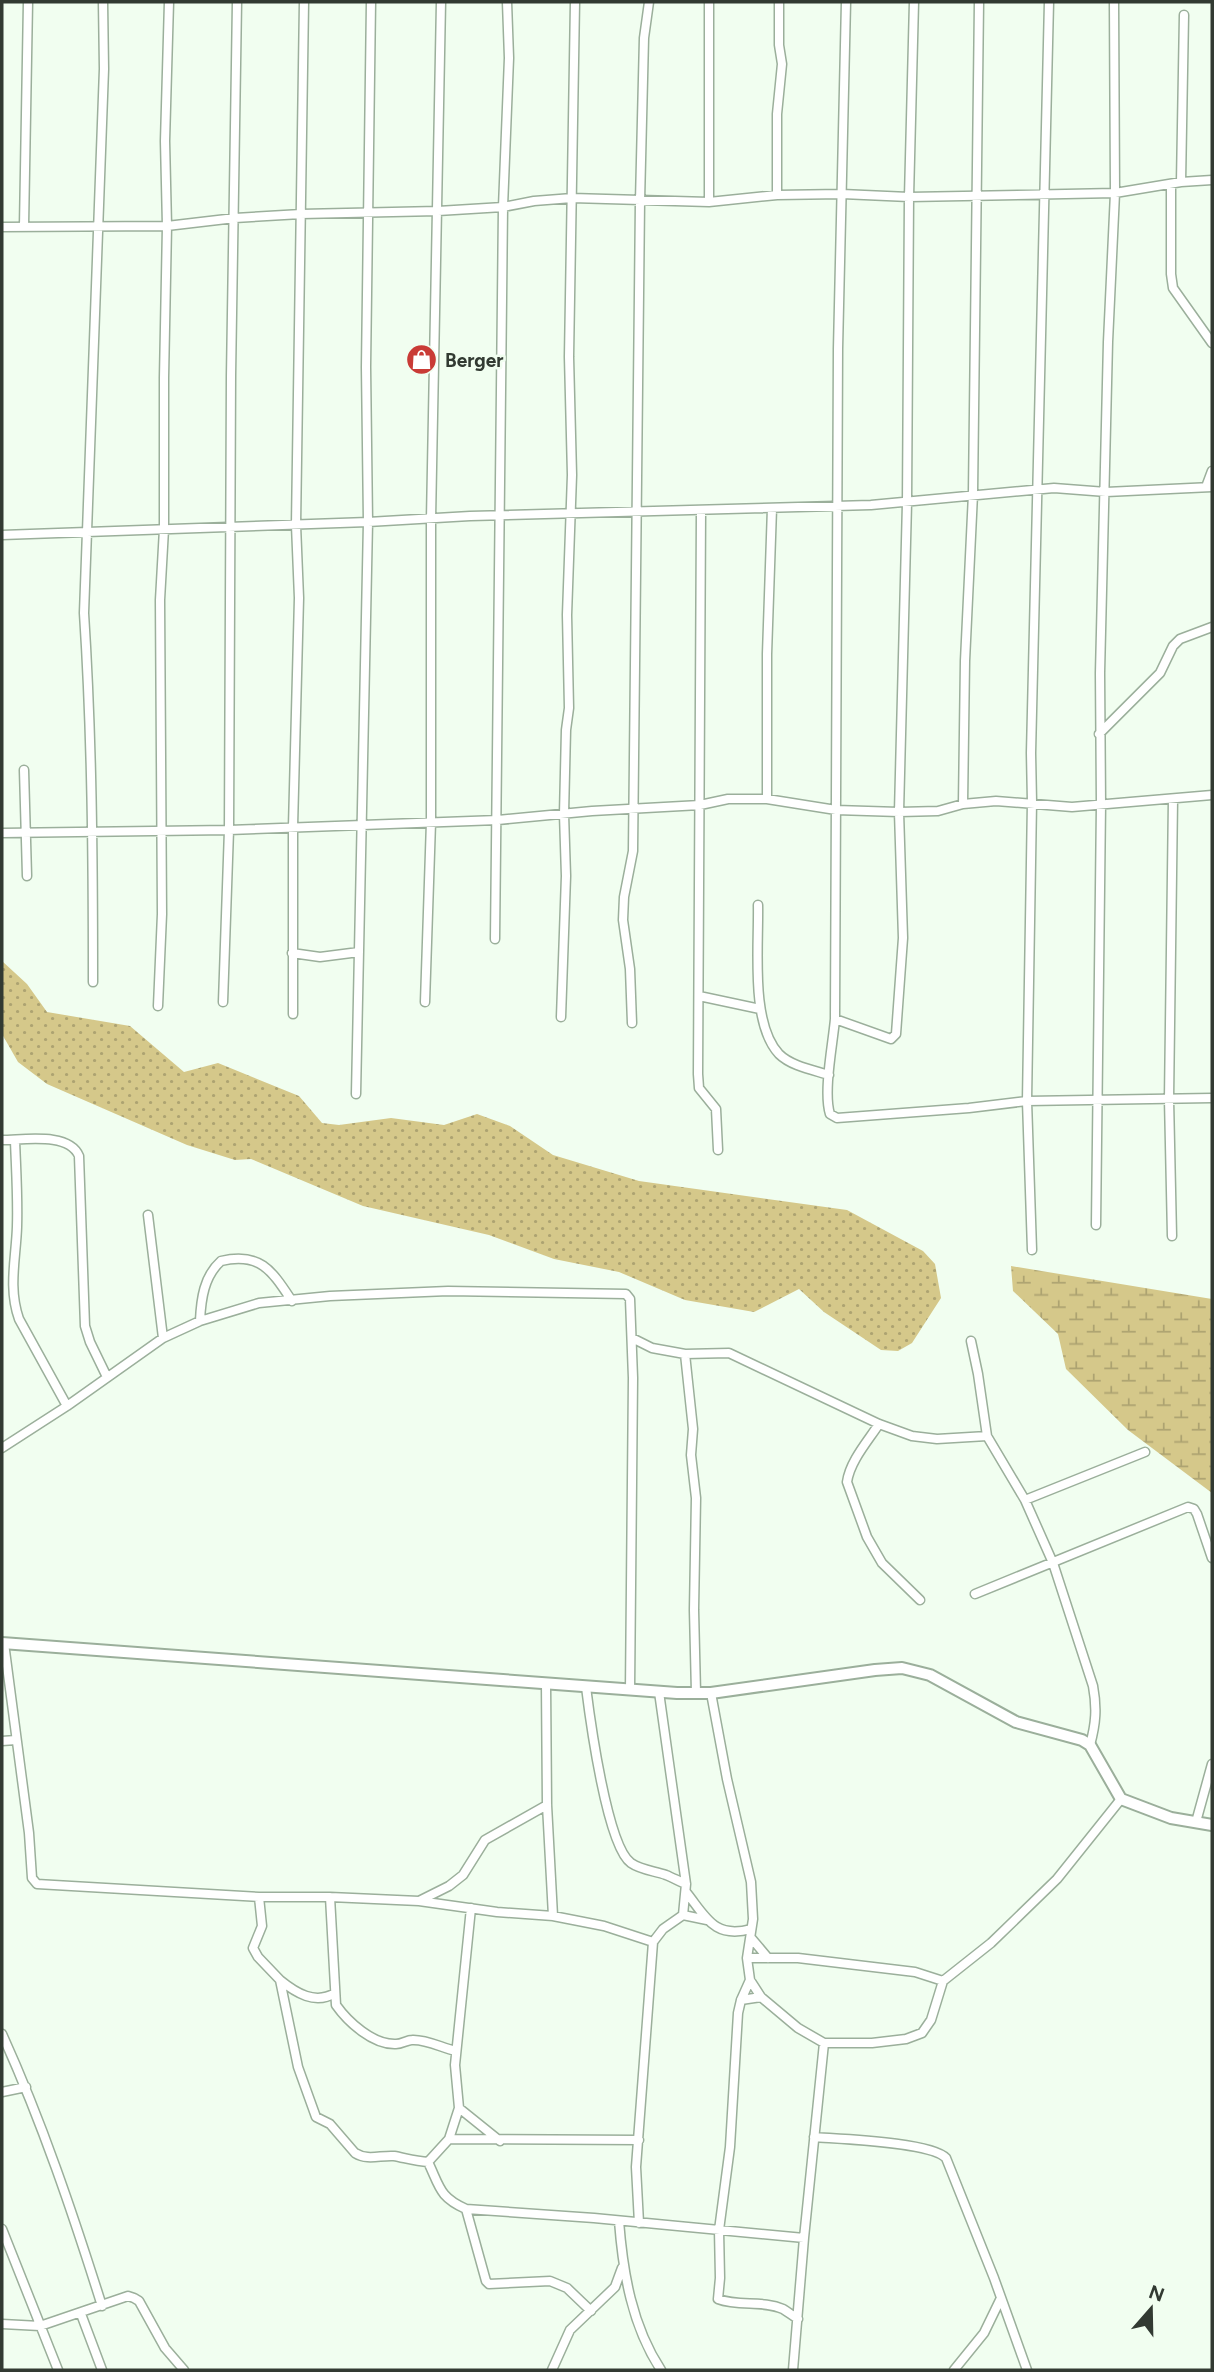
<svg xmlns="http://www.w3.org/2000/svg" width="1214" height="2372" font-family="Figtree,sans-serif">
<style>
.grass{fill:url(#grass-dots)}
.wetland{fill:url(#wetland-marsh)}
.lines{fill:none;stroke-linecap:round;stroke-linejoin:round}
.street-casing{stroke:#9baf9b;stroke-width:11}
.secondary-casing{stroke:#9baf9b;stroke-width:14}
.street{stroke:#fff;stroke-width:8}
.secondary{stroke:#fff;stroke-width:10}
.labels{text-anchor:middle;stroke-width:5;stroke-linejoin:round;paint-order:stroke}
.poi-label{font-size:19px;font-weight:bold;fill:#323a32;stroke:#f1fef0;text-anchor:start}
</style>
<defs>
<pattern id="grass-dots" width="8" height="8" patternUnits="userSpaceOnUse" patternTransform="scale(1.75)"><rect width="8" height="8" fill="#d5c88a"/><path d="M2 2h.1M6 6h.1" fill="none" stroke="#ada371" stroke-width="1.8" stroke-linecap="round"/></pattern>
<pattern id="wetland-marsh" width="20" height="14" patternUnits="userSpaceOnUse" patternTransform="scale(1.75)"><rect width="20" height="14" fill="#d5c88a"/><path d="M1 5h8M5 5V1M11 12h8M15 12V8" fill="none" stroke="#ada371"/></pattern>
</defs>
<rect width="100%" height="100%" fill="#f1fef0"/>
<path class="grass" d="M2,961L27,984L47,1012L130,1026L184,1072L218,1063L299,1096L322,1123L339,1125L391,1118L444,1125L477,1114L510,1126L553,1155L639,1181L847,1210L923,1251L935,1264L941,1298L912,1343L898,1351L881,1350L824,1312L799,1289L754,1312L685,1300L619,1272L554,1259L489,1235L363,1206L251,1159L235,1160L187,1145L47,1084L18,1062L2,1034Z"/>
<path class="wetland" d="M1011,1266L1212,1299V1493L1128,1430L1066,1369L1058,1334L1013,1291Z"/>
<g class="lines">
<defs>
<path id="street" d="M709,2V202
M846,2L838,349L835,1019C833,1043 823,1092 830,1114L837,1118L969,1108L1027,1101L1212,1098
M1181,182L1184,15
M1171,184V274L1173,288L1212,343
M777,195V114L782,64L779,45V2
M24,226L28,2
M2,227L167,226L235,218L301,214L438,211L503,207L534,201L572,198L709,202L777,195L842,194L909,197L1115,193L1181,182L1212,180
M1206,487L1212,471
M701,511L698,1074L699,1088L716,1109L718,1150
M2,535L368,522L470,516L871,505L1054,488L1106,492L1212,487
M1099,734L1160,673L1173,646L1180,639L1212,627
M24,770L27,876
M767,799V654L772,508
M963,804L965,661L973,494L979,2
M2,833L229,830L498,820L592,811L700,805L728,799H767L836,810L899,812L938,811L963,804L996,801L1072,807L1212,795
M758,905C759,946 750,1023 779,1054C791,1066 813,1070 829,1075
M495,939L503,207L509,58L507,2
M292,953L320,957L359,952
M93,982C93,859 92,736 84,613L104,69L103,2
M699,996L760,1009
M223,1002L229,830L231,376L237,2
M425,1002L431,822V519L441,2
M158,1006L162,914L160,600L164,529V378L167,226L165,141L169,2
M293,1014V827L299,598L296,525L304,2
M561,1017L566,876L564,814L566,730L569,708L567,615L572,475L569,357L575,2
M835,1019L891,1039L896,1034L903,938L899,812L907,503L909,197L914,2
M632,1023L630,969L623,920L624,897L633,851L640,201L644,38L649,2
M356,1094L368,522L366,367L371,2
M2,1140C24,1140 69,1132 79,1156L85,1326L90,1342L107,1377
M15,1140C16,1169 18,1198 17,1227C16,1258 8,1288 19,1319L67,1406
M148,1215L163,1338
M1096,1225L1101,804L1100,673L1108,342L1115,193L1114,2
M1172,1236L1169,1099L1173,799
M1032,1250L1027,1101L1032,802L1031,753L1049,2
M200,1321C201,1299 204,1276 221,1261C261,1252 272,1271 292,1301
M632,1338L652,1348L685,1354
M971,1341L978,1374L987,1436L1025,1500L1053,1563L1093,1686C1097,1708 1096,1723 1090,1745
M879,1424C868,1441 850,1461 847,1482L867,1537L882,1563L920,1600
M2,1448L67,1406L163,1338L200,1321L259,1303L330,1296L448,1291L626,1294L630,1299L633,1378L630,1690
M1025,1500L1145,1452
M975,1594L1188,1507L1194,1509L1197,1514L1212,1558
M4,1643L29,1833L32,1878L37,1884L259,1897H330L419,1901L449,1886L463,1875L485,1840L547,1805
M546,1684L547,1805L553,1916
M586,1687C590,1719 607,1846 631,1863C641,1870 655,1871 666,1875C673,1878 679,1881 686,1884
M659,1692L686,1884L683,1915
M696,1693L694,1610L696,1498L691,1455L693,1429L685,1354L729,1353L879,1424L912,1436L937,1439L987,1436
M711,1693L727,1779L751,1882L753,1919L747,1958L750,1980L761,1997L798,2028L824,2043H872L906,2039L922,2033L931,2020L943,1981L991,1943L1057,1879L1121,1799
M2,1741L16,1740
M1196,1822L1212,1764
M686,1892C706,1917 714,1939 751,1929
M259,1897L262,1926L253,1948L258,1957L280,1980L298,2067L316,2117L330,2124L355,2153C368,2161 380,2155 394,2156C405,2158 416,2161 428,2162L449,2139L459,2108L455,2065L471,1908
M330,1897L336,2005C348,2022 373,2045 396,2044C402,2044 407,2040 412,2040C426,2039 442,2048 456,2051
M419,1901L497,1912L553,1916L604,1926L653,1942L663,1929L683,1915L707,1920
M752,1939L768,1958
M747,1958H798L915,1972L943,1981
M280,1980C296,1993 315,2005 335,1993
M750,1980L741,2000L738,2013L730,2147L719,2230L720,2278L718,2299C739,2307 763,2300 783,2309C788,2312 793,2316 798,2319
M741,2000L761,1997
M2,2034C42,2122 73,2214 102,2306
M2,2092L26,2087
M459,2108L500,2141
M814,2137C839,2139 931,2142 946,2158L994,2278L1027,2370
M449,2139L639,2140
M428,2162C440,2187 439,2197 466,2209
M619,2221C623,2273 632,2326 661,2370
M639,2223L636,2167L653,1942
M2,2229L58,2370
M591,2311L567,2288L550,2281L489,2284L486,2281L466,2209L594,2218L804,2238
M81,2314L102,2370
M2,2324L40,2326L128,2296L134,2298L139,2301L165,2348L184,2370
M552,2370L570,2330L615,2287L622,2268
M793,2370L804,2238L824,2043
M954,2370L984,2333L1001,2298"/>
<path id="secondary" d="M2,1643L677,1693H711L875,1670L902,1668L930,1675L1016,1722L1082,1740L1090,1745L1121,1799L1171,1818L1212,1825"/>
</defs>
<use href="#street" class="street-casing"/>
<use href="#secondary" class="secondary-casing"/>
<use href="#street" class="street"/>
<use href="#secondary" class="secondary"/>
</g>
<defs>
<symbol id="shop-disc" viewBox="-11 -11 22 22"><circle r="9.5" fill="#c93b36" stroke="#f1fef0"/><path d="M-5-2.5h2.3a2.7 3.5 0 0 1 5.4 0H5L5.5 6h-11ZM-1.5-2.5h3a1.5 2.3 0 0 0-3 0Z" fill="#fff"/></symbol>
</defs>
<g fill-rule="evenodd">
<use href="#shop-disc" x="404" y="342" width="35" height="35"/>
</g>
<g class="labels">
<g class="poi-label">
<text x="445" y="367">Berger</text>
</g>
</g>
<rect width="1214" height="2372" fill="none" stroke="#323a32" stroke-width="7"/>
<g transform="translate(1151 2309) rotate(20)" stroke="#f1fef0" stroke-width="5" paint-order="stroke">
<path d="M0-5L12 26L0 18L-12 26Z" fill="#323a32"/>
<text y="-10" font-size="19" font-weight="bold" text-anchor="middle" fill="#323a32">N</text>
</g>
</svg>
